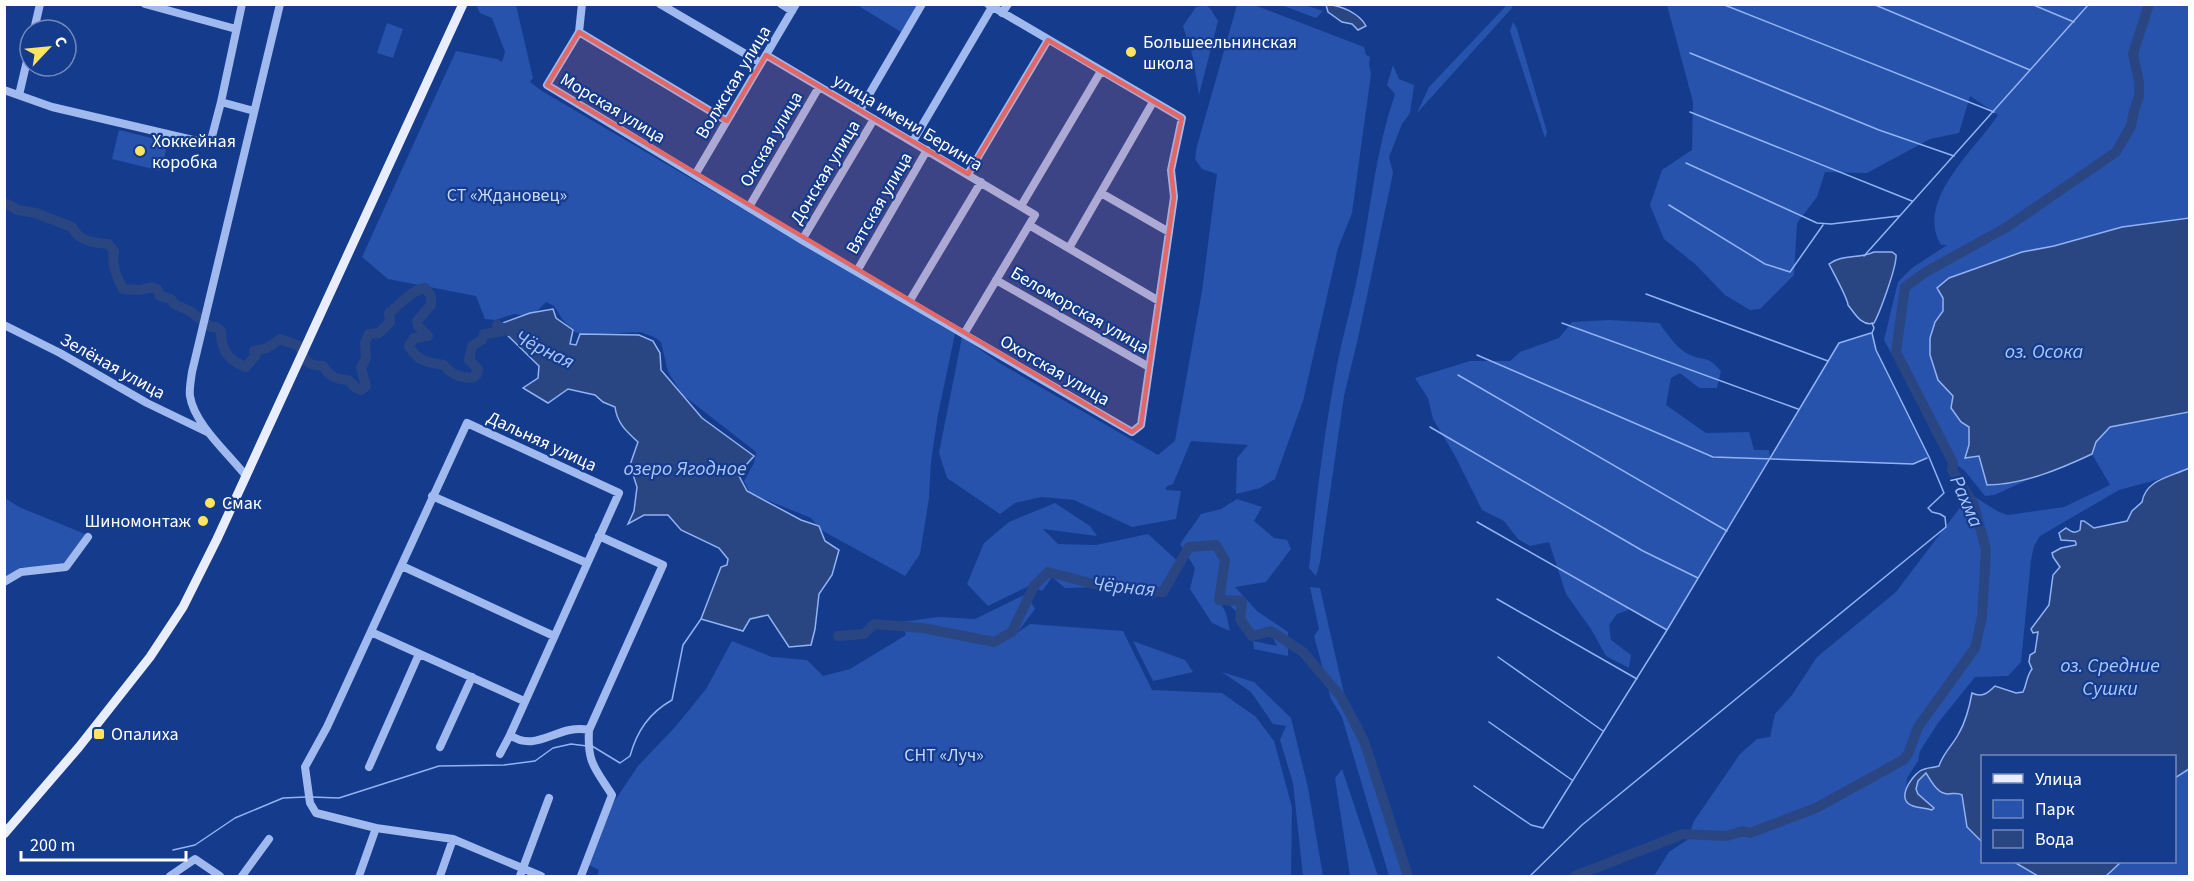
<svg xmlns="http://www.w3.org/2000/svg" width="2194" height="881" font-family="'Source Sans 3',sans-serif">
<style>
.green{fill:#2753ac}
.water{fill:#294683;stroke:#92b3f3;stroke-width:1.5}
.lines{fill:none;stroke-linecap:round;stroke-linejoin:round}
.stream{stroke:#92b3f3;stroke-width:1.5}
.river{stroke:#294683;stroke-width:10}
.minor{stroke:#a0baf0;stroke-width:8}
.major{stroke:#e8eeff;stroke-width:9}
.marked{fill:#e26868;fill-opacity:0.2;stroke:#e26868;stroke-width:4.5;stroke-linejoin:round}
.poi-dot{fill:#ffe45e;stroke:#153b8d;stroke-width:2}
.labels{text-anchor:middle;stroke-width:4.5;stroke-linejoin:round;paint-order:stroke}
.poi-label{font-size:18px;fill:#fff;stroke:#153b8d;text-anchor:start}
.street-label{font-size:18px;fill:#fff;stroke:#153b8d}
.park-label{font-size:18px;fill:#c6d8fb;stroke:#153b8d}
.water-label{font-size:20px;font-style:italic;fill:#abc5f7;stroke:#153b8d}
</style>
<rect width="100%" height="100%" fill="#153b8d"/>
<path class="green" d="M476,5H516L533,78L530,82L542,91L955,334L938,414L931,462L929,498L920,554L905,576L821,530L811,518L750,493L744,481L754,463L756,452L683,395L668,372L661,342L654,337L640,332L585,335L575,332L563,320L554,306L546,302L532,316L514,314L495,320L485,319L476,296L388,279L362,257L456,51L497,59L502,62L505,52L492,18L480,13Z
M857,5H919L901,32Z
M1205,5L1210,8L1218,21L1199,95L1193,58L1183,26L1196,7Z
M1237,5H1254L1364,47L1366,55L1370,57L1369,64L1371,74L1352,213L1338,248L1303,401L1275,479L1260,488L1236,494L1237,458L1248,445L1191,441L1173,484L1166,487V490L1181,491L1176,519L1132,527L1074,500L1041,497L1015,503L1000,514L947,478L939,453L962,337L1001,364L1158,455L1175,441L1202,291L1217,174L1202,169L1195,159L1197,146Z
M1281,5H1305L1323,11L1316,18Z
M1505,5H1512V8L1417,113L1429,87L1505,7Z
M1667,5H2189V218L2122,227L2054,246L2022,252L1950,278L1943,298V311L1935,322L1930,338L1938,380L1953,396L1969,427V445L1966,458L1979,455L1983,466L2001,485L2030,479L1994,495L1985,496L1964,470L1953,463L1924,407L1911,389L1884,340L1898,282L1912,268L1947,245H1941C1914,201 1976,149 1998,115L1970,96L1959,133L1930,139L1867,173L1825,172L1817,197L1797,223L1794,275L1760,309L1750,310L1725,295L1695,264L1664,239L1650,205L1662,170L1692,150L1693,102Z
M1513,22L1517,29L1547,132L1545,138L1510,31Z
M387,23L403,29L393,58L377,53Z
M1393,65L1399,79L1414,85L1410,113L1402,124L1389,157L1393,173L1358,338L1344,396L1320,562L1316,576L1309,568C1316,500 1324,432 1337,365C1344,331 1354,297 1360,263C1371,206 1376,149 1395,94L1387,85Z
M119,130L168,142L161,171L112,159Z
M1609,320L1659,323C1667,333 1676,348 1688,354C1706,363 1705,353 1721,371L1717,388H1699L1680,373L1671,378L1666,405L1706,433L1749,432L1754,450H1769L1770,458L1839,343L1872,333L1876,350L1929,457L1912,464L1769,459L1667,630L1631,609L1617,614L1609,625L1611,640L1631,655L1629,668L1606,656L1591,629L1566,594L1549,542L1530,546L1518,539L1504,521L1482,510L1454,454L1433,419L1428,398L1415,378L1470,361H1510L1520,352L1559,338L1572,322Z
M2189,412V468L2171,476L2119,490L2040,536L2034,546L2031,560L2021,662L2008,676L1975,677L1938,723L1920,751L1918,761L1907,778L1905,797L1914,807L1919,806L1932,810V805L1918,794L1915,789L1918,781L1926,773C1931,781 1937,793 1947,794C1954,794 1957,792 1962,795C1969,812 1965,830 1982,842V862H2014L2038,876H1654L1669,852L1687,840L1694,821L1740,754L1757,739L1770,737L1775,714L1792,695L1817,657L1896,592L1965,501L1973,496L1999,512L2008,515L2064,507L2110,485L2092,454L2096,442L2110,427Z
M5,498L19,507L90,536L66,568L21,567L5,577Z
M1237,499L1262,507L1254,521L1274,538L1287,540L1291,549L1266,582L1235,587L1257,611L1288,632V656L1254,649L1253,641L1277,646L1273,638L1242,629L1235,610L1215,593L1226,613L1230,631L1212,623L1190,589L1195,568L1180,544L1201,514L1221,509Z
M1055,503L1090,526L1097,536L1043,529L1058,544L1096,545L1148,534L1182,565L1153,599L1136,586L1065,588L1052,577L1042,591L1031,585L988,606L967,584L984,543L1009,522Z
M1310,587L1320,588L1345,698L1361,724L1377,774L1404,876H1389L1342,717L1331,699L1314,636L1319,629Z
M1026,594L1035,609L1017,633L1030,624L1123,631L1152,690L1222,693L1256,717L1274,741L1292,807L1291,876H597L599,870L589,865L612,805L638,766L676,726L706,689L732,641L772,657L807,660L823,676L850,669L906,635L901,622L938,617L975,619Z
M1133,641L1185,660L1193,672L1153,681Z
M1222,672L1254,682L1291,718L1308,788L1323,876H1303L1293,783L1280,740L1286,726L1273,724L1251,692Z
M1342,769L1378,876H1350L1335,778Z
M2189,769V876H2107L2121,862H2174L2175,778Z"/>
<path class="water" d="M1326,5C1340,4 1360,14 1366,26L1358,30L1352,24L1342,22L1328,12Z
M2189,218V412L2110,427L2096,442L2092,454C2058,470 2024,484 1987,485L1979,456L1965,458L1969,445V427L1961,422L1951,408L1953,396L1938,380L1930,355V338L1935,322L1943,311V298L1937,288L1949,278L2022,252L2054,246L2122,227Z
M1874,252H1892L1896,255C1897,266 1880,312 1874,323C1862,327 1855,314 1848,305C1848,299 1833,272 1829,264C1842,254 1860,259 1874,252Z
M553,309L556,318L573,330L570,344L576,345L580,334L639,335L653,341L660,353L661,370L702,418L754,456L738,474L747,491L801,520L819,526L825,541L839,550L832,575L819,594L815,629L811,645L789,647L768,615L750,619L743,631L701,619L721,567L727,565L728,559L719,548L681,530L668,515H644L628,524L634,511L637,487L630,465L638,442C626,431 617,423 615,407L603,402L595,395L568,389L548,403L523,388L538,378L539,366L497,325L530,313Z
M2189,468V769L2175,778L2174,756H1982V842L1967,827L1962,795C1957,792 1954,794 1947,794C1937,793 1931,781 1926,773L1918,781L1916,789L1918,794L1934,808L1932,810C1926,808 1918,808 1913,806C1895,800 1911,777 1920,771C1926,767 1933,768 1939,766C1943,753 1953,745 1959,733C1966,721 1970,704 1972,693C1982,698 1988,693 1995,686L2016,693L2023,692C2027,684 2026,677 2032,669L2029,662L2030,655L2035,652L2038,632L2033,633L2031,629L2049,605L2053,575L2060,567L2053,557L2052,553L2061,548L2076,545V543L2075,541L2061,540L2059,533L2066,528C2072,532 2074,534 2080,530L2081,521H2084L2094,528L2127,521L2132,511L2142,502C2146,479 2171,477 2189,468Z
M2014,862H2121L2106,876H2038Z"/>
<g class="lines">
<path class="stream" d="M1722,4L1994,112
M1873,4L2030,70
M2031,4L2074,22
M1690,53L1879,130L1954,156
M1690,112L1912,201
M1686,163L1817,223L1831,224L1899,216
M1669,205L1765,264L1790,272L1823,225
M1864,256L2089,4
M1646,294L1828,361
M1562,323L1798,409
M1477,355L1713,457L1913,464L1927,458
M1458,375L1727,531
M1430,427L1643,551L1698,578
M1477,522L1667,630
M1497,599L1637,679
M1498,657L1603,731
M1489,722L1572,780
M592,746L620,763L630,756C637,731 649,713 672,700L683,645L701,619
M1474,786L1531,825L1543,828L1667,630L1839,343L1871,333
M311,797L339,798L439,766L504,765L535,761L553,748L571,744L587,746
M173,850L195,845L235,818L283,798L306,797
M1530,876L1582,825L1946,527L1945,517L1940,514L1932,512L1928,508L1944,493L1929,457L1876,350L1872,333L1874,328L1872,323"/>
<path class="river" d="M4,205L7,204L18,210L36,213L72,227C78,241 94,243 108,244L114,251C111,263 117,278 123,289L140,290L152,287L157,289L160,296L171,299L174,304L190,311L211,327H216L221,331C221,351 228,360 246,367L256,355L254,351L267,348L280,339L299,346C306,361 305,365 323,366C330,377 336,379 348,380L355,387L361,390L366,386L361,368L366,358L365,343L369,334L379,333L390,322L389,313C401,304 410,291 425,288L431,296V305L417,321L418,326L428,336L414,338L409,346C418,362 427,362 444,365C451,375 461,378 472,378L477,374L478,369L469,360L472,346L482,340L484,334L500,332L497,325L508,331
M838,636L864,634L874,624L923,628L994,642L1012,632L1034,586L1048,572L1113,589L1163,592L1189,547L1216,545L1225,560L1219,600L1242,601L1240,619L1252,636L1271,631L1303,652L1341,697L1364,741L1408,876
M1575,876L1683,834L1727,836L1743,831L1750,833L1816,808L1903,760L1908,754L1918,727L1975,648L1982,617L1986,550L1974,505L1952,470L1953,463L1896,352L1905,287L1924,273L2007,227L2116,152L2131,126L2134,111L2139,96V82L2133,54L2149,4"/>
<path class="minor" d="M145,4L236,29
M242,4L221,102L254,111
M582,4L579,32L547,85L802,240L1132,432L1141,425L1174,197L1171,170L1182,118L988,4
M660,4L761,63
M781,4L792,11
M1002,13L1008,4
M34,30L40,4
M579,32L727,121
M766,55L1035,215L964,334
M4,90L52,107L210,144L221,102
M19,95L30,48
M860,110L922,4
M913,141L992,7
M968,174L1048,40
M695,175L796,4
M1101,193L1169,232
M1021,206L1101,71
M749,207L819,87
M1029,225L1159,301
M802,240L874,119
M1069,248L1153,102
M857,271L927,150
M996,280L1149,367
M909,302L981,182
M4,325L60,353L147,403L207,432
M246,476C229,454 194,424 190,396C189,389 191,380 192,372L280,4
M432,496L587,563
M402,566L554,636
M4,582L21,572L66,567L88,537
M371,632L524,701
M589,730L663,565L599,536
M440,747L472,677
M500,754L510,735
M369,767L419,654
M170,876L195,859L220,876
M242,876L269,839
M359,876L376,828
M440,876L453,839
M520,876L549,798
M541,876L453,839L376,828L316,813L310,803L305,767L327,727L467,423L619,493L510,735C537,754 558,723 589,730C587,763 595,768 612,795L581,876"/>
<path class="major" d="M4,834L79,747L150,657L183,607L217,539L463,4"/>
</g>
<path class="marked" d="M579,32L727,121L766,55L968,174L1048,40L1182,118L1171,170L1174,197L1141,425L1132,432L547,85Z"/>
<g class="poi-dot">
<circle cx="1131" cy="52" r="6"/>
<circle cx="140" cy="151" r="6"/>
<circle cx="210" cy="503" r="6"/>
<circle cx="203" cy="521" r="6"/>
<rect x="93" y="728" width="12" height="12" rx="3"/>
</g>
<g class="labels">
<g class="poi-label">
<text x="1143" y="48">Большеельнинская<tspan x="1143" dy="21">школа</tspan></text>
<text x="152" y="147">Хоккейная<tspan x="152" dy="21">коробка</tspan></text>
<text x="222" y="509">Смак</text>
<text x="191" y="527" text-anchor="end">Шиномонтаж</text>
<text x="111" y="740">Опалиха</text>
</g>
<g class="street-label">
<text transform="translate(733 82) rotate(-59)" y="6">Волжская улица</text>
<text transform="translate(613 108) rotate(31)" y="6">Морская улица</text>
<text transform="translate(908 122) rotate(31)" y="6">улица имени Беринга</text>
<text transform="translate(771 139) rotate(-60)" y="6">Окская улица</text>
<text transform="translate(825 172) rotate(-59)" y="6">Донская улица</text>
<text transform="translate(879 203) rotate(-60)" y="6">Вятская улица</text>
<text transform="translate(1080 310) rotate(30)" y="6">Беломорская улица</text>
<text transform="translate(113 366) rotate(29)" y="6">Зелёная улица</text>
<text transform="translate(1055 370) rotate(30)" y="6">Охотская улица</text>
<text transform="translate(542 441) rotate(25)" y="6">Дальняя улица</text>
</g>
<g class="park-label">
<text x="507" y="201">СТ «Ждановец»</text>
<text x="944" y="761">СНТ «Луч»</text>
</g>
<g class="water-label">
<text transform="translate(545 349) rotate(26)" y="7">Чёрная</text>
<text x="2044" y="358">оз. Осока</text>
<text x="685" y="475">озеро Ягодное</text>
<text transform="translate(1967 501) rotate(66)" y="7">Рахма</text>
<text transform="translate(1124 586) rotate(6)" y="7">Чёрная</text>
<text x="2110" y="672">оз. Средние<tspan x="2110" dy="23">Сушки</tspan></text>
</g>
</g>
<rect width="2194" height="881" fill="none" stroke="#ffffff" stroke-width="12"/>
<rect x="1981" y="755" width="195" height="108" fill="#153b8d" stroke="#7389bb" stroke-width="1.5"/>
<rect x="1993" y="774" width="30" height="9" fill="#e8eeff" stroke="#7389bb" stroke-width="1.5"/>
<text x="2035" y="785" font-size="18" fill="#ffffff">Улица</text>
<rect x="1993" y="800" width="30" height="18" fill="#2753ac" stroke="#7389bb" stroke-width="1.5"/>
<text x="2035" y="815" font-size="18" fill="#ffffff">Парк</text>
<rect x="1993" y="830" width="30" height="18" fill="#294683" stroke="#7389bb" stroke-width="1.5"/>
<text x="2035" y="845" font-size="18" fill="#ffffff">Вода</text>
<g transform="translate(48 48) rotate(64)"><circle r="28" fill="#153b8d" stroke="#7389bb" stroke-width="1.5"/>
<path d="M0-4.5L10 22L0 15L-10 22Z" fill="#ffe45e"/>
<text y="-9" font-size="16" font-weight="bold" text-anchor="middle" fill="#ffffff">С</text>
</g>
<path d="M21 851v9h165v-9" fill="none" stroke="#ffffff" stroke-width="3"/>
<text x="30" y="851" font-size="18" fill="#ffffff" stroke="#153b8d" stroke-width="4.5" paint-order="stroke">200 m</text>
</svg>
